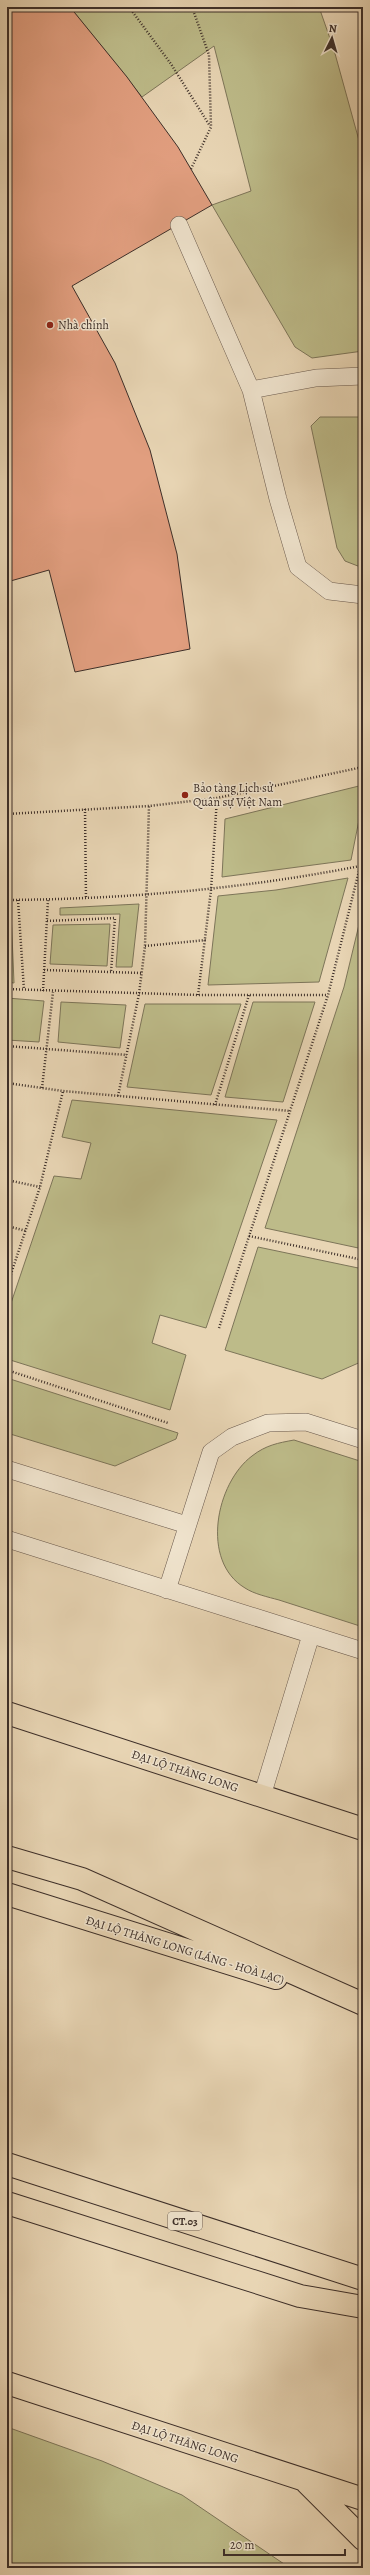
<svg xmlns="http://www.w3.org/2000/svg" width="370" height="2575" font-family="Alegreya,serif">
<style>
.green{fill:#bdbb89;stroke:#7d7559}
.building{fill:#e19e7f;stroke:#3d2f29}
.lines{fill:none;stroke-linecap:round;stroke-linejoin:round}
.lane-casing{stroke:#68584c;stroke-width:18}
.primary-casing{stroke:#3d2f29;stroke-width:24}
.highway-casing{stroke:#3d2f29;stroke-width:24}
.path{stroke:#3d2f29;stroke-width:2.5;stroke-dasharray:1 2;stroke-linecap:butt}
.lane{stroke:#f0e4ce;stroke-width:17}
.primary{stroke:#e8d5b4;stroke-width:22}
.highway{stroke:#e8d5b4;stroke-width:22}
.poi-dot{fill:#8f2418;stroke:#f0e4ce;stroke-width:1.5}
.labels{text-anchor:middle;stroke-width:3;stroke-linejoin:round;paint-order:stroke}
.shield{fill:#f0e4ce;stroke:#73655a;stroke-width:1}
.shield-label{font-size:11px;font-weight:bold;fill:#3d2f29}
.poi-label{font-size:12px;fill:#3d2f29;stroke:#f0e4ce;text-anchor:start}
.street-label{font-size:12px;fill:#3d2f29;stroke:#f0e4ce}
</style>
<rect width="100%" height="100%" fill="#e8d5b4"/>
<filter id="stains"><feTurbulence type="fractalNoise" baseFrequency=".005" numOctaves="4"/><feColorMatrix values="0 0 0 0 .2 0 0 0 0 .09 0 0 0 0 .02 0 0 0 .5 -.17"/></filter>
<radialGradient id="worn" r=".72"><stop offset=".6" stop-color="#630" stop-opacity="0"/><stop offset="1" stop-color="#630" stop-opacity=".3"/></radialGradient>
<path class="green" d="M70,7H319L334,50L363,155V351L312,358L295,347L212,205L251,191L214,46L142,97Z
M320,417H363V568L345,561L337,548L311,426Z
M363,785V800L351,860L222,877L225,819Z
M348,878L319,982L208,985L218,896L276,890Z
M139,904L132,967H116L120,914L60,915V908Z
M363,908V1249L265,1228L344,987Z
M7,911H11L14,983L7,982Z
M110,924L107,966L50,964L53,925Z
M7,998L44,1001L39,1042L7,1040Z
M61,1002L126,1005L120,1048L58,1042Z
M253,1002H315L283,1102L225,1097Z
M145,1004H241L211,1095L127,1087Z
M72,1100L277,1120L206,1328L160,1315L152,1343L186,1355L170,1410L7,1359V1315L54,1176L81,1179L91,1143L62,1137Z
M258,1247L363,1269V1361L322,1379L225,1350Z
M7,1378L178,1433L176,1439L115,1466L7,1433Z
M294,1440L363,1462V1627C335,1618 307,1609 279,1600C268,1597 254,1594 245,1588C200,1561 216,1483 252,1456C266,1445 278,1443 294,1440Z
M7,2427L102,2461L182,2495L290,2568H7Z"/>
<path class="building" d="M7,7H70L127,77L178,147L212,205L72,286L115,363L150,450L177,554L190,649L75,672L49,570L7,582Z"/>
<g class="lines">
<defs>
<path id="lane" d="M179,225L251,390L278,499L298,567L329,591L363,595
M251,390L316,378L363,376
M7,1469L187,1525
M7,1539L363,1651
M167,1590L211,1452L232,1437L268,1423L306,1422L363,1440
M262,1796L311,1635"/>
<path id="primary" d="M7,1713L363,1829
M7,2383L363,2499
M307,2483L363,2539"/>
<path id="highway" d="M7,1857L82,1879L363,2004
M7,1894L276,1978
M7,2164L363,2279
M7,2203L300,2296L363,2307"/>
</defs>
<use href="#lane" class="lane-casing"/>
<use href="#primary" class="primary-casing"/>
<use href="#highway" class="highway-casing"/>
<path class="path" d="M129,7L171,64L210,126
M191,169L211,127L209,55L192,7
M85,809L86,899
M7,814L149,806L217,798L363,767
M7,900C126,899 243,889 360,866
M18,900L24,990
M47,921L115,918L111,972
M145,946L206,940
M44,970L142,973
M7,989L198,995H328
M43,991L48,900
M198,995L211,890L217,798
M7,1046L127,1055
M7,1083L63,1091L290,1111
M42,1088L53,992
M118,1096L139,994L145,946L149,806
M215,1105L249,995
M7,1180L40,1187
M7,1226L26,1231
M249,1236L363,1260
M7,1286L40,1187L63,1091
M219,1328L328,995L363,855
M7,1370L168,1423"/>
<use href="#lane" class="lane"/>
<use href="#primary" class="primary"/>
<use href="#highway" class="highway"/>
</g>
<g class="poi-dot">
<circle cx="50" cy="325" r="4"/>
<circle cx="185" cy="795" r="4"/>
</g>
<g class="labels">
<rect class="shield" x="168" y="2212" width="34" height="18" rx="3"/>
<g class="shield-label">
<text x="185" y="2225">CT.03</text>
</g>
<g class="poi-label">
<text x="58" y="329">Nhà chính</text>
<text x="193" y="792">Bảo tàng Lịch sử<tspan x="193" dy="14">Quân sự Việt Nam</tspan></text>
</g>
<g class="street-label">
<text transform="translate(185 1771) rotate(18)" y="4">ĐẠI LỘ THĂNG LONG</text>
<text transform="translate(185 1950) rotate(17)" y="4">ĐẠI LỘ THĂNG LONG (LÁNG - HOÀ LẠC)</text>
<text transform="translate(185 2442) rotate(18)" y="4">ĐẠI LỘ THĂNG LONG</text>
</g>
</g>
<rect width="370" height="2575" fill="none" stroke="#e8d5b4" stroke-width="24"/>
<rect x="8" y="8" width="354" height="2559" fill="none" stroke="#3d2f29" stroke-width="2"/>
<rect x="12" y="12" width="346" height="2551" fill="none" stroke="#3d2f29"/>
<g transform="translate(332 38) rotate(5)" stroke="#f0e4ce" stroke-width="3" paint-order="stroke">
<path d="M0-3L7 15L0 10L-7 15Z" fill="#3d2f29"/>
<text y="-6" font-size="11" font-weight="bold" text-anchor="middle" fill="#3d2f29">N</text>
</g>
<path d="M224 2549v6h121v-6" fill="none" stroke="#3d2f29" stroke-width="2"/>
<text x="230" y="2549" font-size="12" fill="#3d2f29" stroke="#f0e4ce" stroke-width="3" paint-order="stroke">20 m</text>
<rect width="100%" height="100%" filter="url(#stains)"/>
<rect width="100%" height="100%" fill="url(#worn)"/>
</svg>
